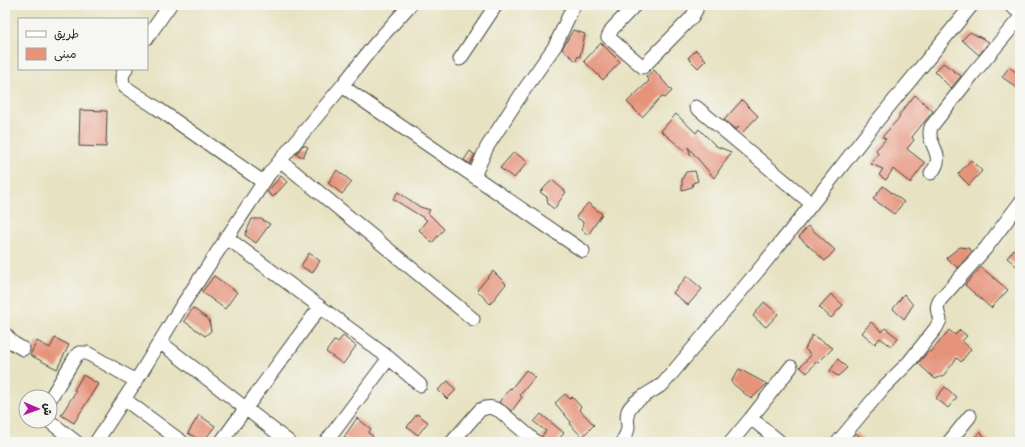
<svg xmlns="http://www.w3.org/2000/svg" width="1025" height="447" font-family="'Gochi Hand','Playpen Sans Arabic',sans-serif">
<style>
.building{fill:#e6937a}
.lines{fill:none;stroke-linecap:round;stroke-linejoin:round}
.minor-casing{stroke:#474642;stroke-width:15}
.minor{stroke:#fff;stroke-width:13}
</style>
<rect width="100%" height="100%" fill="#f6f6f2"/>
<filter id="ink" filterUnits="userSpaceOnUse"><feTurbulence type="fractalNoise" baseFrequency=".025" numOctaves="2"/><feDisplacementMap in="SourceGraphic" scale="8" xChannelSelector="R" yChannelSelector="G"/><feConvolveMatrix kernelMatrix="1 2 1 2 8 2 1 2 1" color-interpolation-filters="sRGB"/></filter>
<filter id="wash" filterUnits="userSpaceOnUse"><feTurbulence type="fractalNoise" baseFrequency=".012" numOctaves="4" result="noise"/><feDisplacementMap in="SourceGraphic" scale="16" xChannelSelector="R" yChannelSelector="G"/><feGaussianBlur stdDeviation="0.9" result="paint"/><feColorMatrix in="noise" values="0 0 0 0 0 0 0 0 0 0 0 0 0 0 0 0 0 1.4 0 .05"/><feComposite in="paint" operator="in"/></filter>
<g filter="url(#wash)">
<rect width="100%" height="100%" fill="#e7e2c1"/>
<g id="blocks">
<path class="building" d="M573,30L585,34L580,57L578,56L576,61L562,49Z
M970,32L989,42L979,55L962,40Z
M601,43L620,62L603,80L584,61Z
M696,50L706,60L698,68L688,58Z
M943,63L961,76L951,88L935,72Z
M1009,67L1020,75V90L1002,77Z
M654,70L672,91L665,98L662,96L642,117L627,102L649,81L646,77Z
M915,95L933,111L912,137L914,140L907,149L925,163L910,183L893,169L886,180L879,175L883,169L871,164L878,154L876,150L886,139L882,137L900,117L899,115Z
M742,100L758,116L743,132L738,127L736,130L724,120Z
M80,110L107,111L106,147L79,146Z
M676,114L696,133L699,129L716,146L731,152L714,178L688,147L691,156L661,131Z
M303,145L308,147L303,157L296,154Z
M470,151L475,155L470,164L464,160Z
M514,152L528,162L514,178L500,168Z
M971,160L982,171L969,185L958,174Z
M337,170L352,182L342,194L328,183Z
M695,171L698,181L693,183L692,187L682,190V179L686,172Z
M281,176L287,182L273,197L267,192Z
M552,180L566,192L554,209L548,204L547,197L540,192Z
M883,186L904,202L894,214L873,199Z
M398,192L420,207L430,210L428,213L444,229L432,243L419,230L427,220L393,199Z
M588,203L602,214L588,235L582,230L583,222L576,217Z
M252,219H261L270,224L256,243L245,235Z
M808,226L835,250L825,261L799,237Z
M960,247L968,248L972,251L958,268L946,258Z
M1016,247L1020,251V269L1007,258Z
M309,253L320,261L312,273L301,266Z
M981,267L1008,290L991,308L965,285Z
M493,271L506,284L490,304L477,290Z
M214,276L237,292L225,309L202,292Z
M687,276L702,289L688,305L673,293Z
M831,294L843,305L831,318L819,307Z
M904,294L913,305L904,319L893,309Z
M764,302L778,314L766,327L753,316Z
M193,308L209,320L211,331L205,336L184,321Z
M871,322L882,332L885,328L898,338L891,346L880,338L875,344L862,333Z
M949,330L955,335L960,330L967,336L962,341L971,349L961,362L957,358L943,376L935,379L918,363L929,351L931,352Z
M812,335L833,348L818,363L817,361L807,373L800,367L811,355L805,349Z
M343,336L356,346L343,364L326,352L334,341L338,342Z
M55,338L69,345L57,369L30,355L37,341L50,348Z
M838,359L847,368L838,376L830,371Z
M739,369L767,384L751,399L731,382Z
M526,370L535,377L520,395L522,397L512,411L499,402L510,388L511,389Z
M83,375L98,384L74,423L61,415L76,391L74,390Z
M448,381L456,390L447,399L438,390Z
M945,387L957,397L948,408L936,398Z
M565,394L570,399L572,397L581,407L579,409L594,425L582,437L570,424L571,422L555,403Z
M417,414L428,422L418,435L407,427Z
M541,414L564,433L556,442H546L544,440L542,436L546,431L534,422Z
M199,415L215,426L203,442L188,433Z
M357,418L371,429L368,433L373,436L369,442H352L344,437Z
M980,432L990,442H971Z
M856,433L865,442H850Z"/>
</g>
</g>
<g filter="url(#ink)">
<use href="#blocks" fill-opacity="0" stroke="#474642" stroke-width="1"/>
<g class="lines">
<defs>
<path id="minor" d="M635,5L612,29L608,37L643,67L692,17L696,10V5
M1010,5L1020,13
M147,38L170,5
M460,59L496,5
M126,69C121,75 121,81 125,87L157,108L263,182
M342,86L583,251
M696,107L812,204
M281,161L473,319
M931,173C948,154 925,145 931,127L972,75L1020,18
M474,176L487,147L522,93L555,46L574,5
M226,237L389,358L420,385
M5,334L13,343L23,349
M160,342L289,442
M50,399L76,356L79,353H87L136,381
M124,399L182,442
M751,418L791,367
M49,421L76,442
M96,442L136,381L181,307L269,174L342,86L375,44L410,5
M221,442L320,307
M326,442L389,358
M452,442L480,410C488,406 492,407 500,411L536,442
M622,442C625,437 628,432 628,427C628,422 626,417 628,411C632,401 653,391 663,384L762,266L812,204L873,126L972,5
M731,442L751,418L780,442
M838,442L883,388L909,362L936,328L940,320C938,312 935,308 940,300L986,248L1020,203
M949,442L970,416"/>
</defs>
<use href="#minor" class="minor-casing"/>
<use href="#minor" class="minor"/>
</g>
</g>
<rect width="1025" height="447" fill="none" stroke="#f6f6f2" stroke-width="20"/>
<rect x="18" y="18" width="130" height="52" fill="#f6f6f2" stroke="#a5a5a2"/>
<rect x="26" y="31" width="20" height="6" fill="#ffffff" stroke="#a5a5a2"/>
<text x="54" y="38" font-size="12" fill="#2b2b2b">طريق</text>
<rect x="26" y="48" width="20" height="12" fill="#e6937a" stroke="#a5a5a2"/>
<text x="54" y="58" font-size="12" fill="#2b2b2b">مبنى</text>
<g transform="translate(38 409) rotate(92)"><circle r="19" fill="#f6f6f2" stroke="#a5a5a2"/>
<path d="M0-3L7 15L0 10L-7 15Z" fill="#b5179e"/>
<text y="-6" font-size="11" font-weight="bold" text-anchor="middle" fill="#2b2b2b">ش</text>
</g>
</svg>
